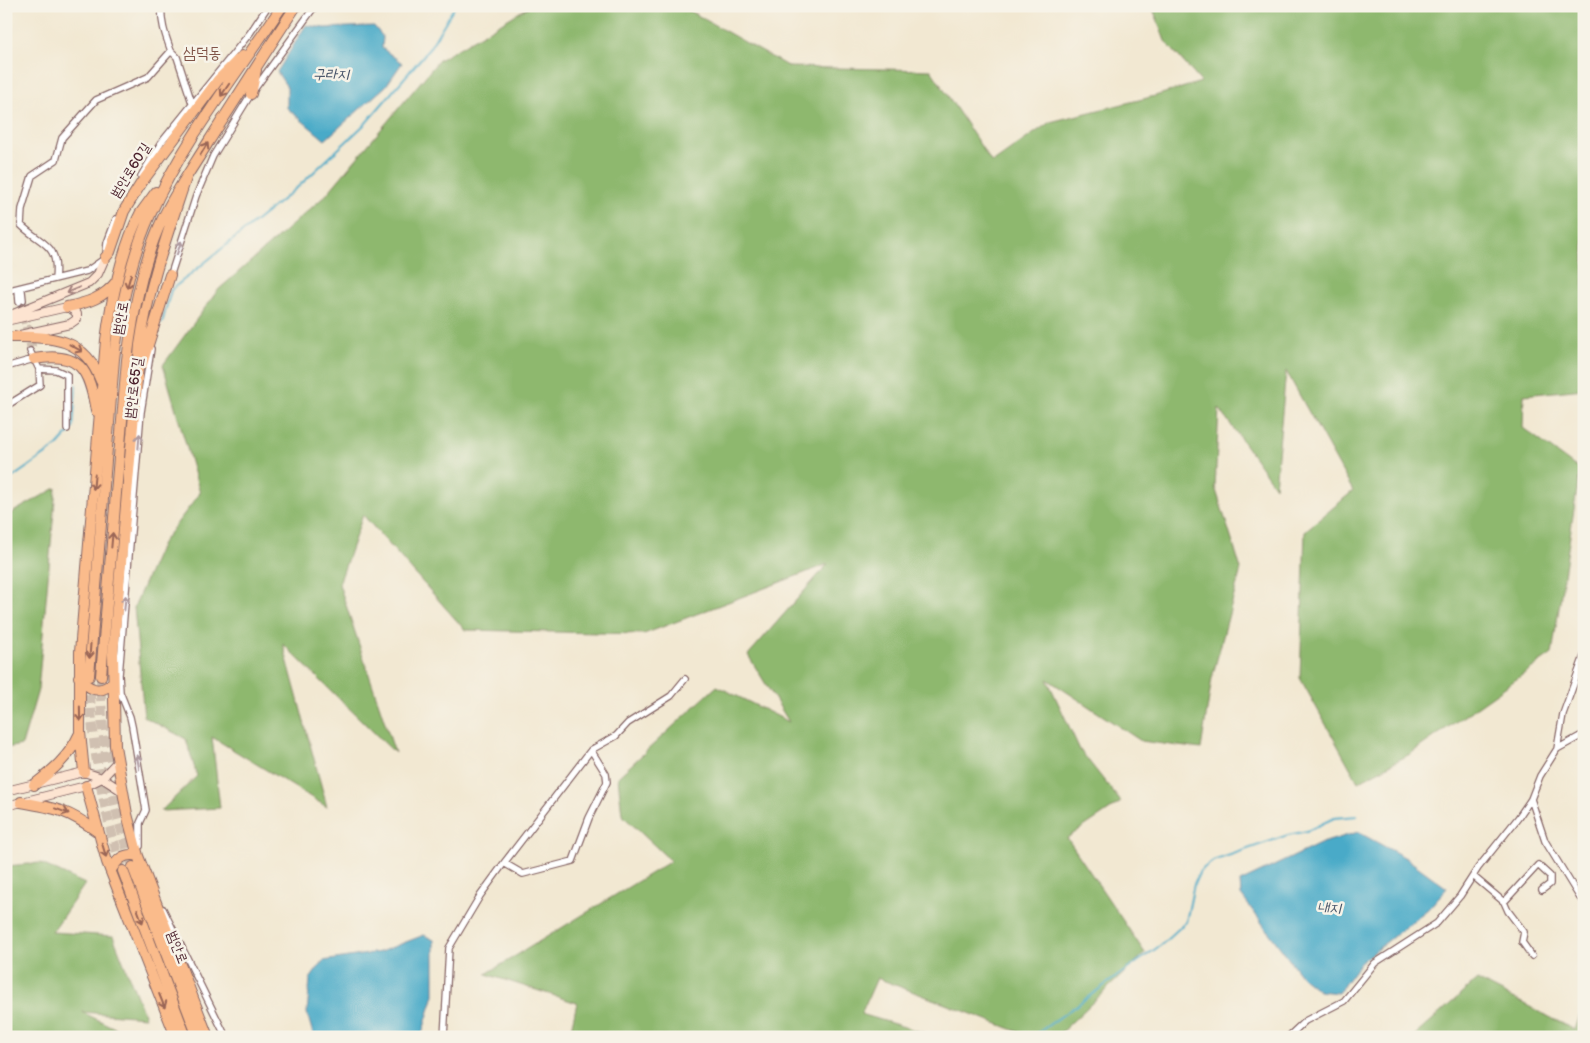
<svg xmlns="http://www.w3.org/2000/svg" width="1590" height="1043" font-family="'Balsamiq Sans','Poor Story',sans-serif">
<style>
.forest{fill:#8eb86e;stroke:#6c6c4c}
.water{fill:#49aac8;stroke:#4a647a}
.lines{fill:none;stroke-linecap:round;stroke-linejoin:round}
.stream{stroke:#49aac8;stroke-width:2}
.street-tunnel{stroke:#d0c0b1;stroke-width:5.5;stroke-dasharray:5.5 3;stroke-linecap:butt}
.highway-tunnel{stroke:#d0c0b1;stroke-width:10;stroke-dasharray:10 5;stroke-linecap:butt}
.street-casing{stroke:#856565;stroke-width:8}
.secondary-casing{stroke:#856565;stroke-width:10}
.highway-casing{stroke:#856565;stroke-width:12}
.street{stroke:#fff;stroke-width:5.5}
.secondary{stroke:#fde4d1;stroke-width:8}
.highway{stroke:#fabb8b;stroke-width:10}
.oneway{stroke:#996556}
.oneway2{stroke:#ae9aa0}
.oneway3{stroke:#a4827e}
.labels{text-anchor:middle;stroke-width:5;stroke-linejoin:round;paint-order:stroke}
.street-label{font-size:14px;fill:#4a1f2b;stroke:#f7f3e8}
.water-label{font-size:15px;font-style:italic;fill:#4a576a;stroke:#f7f3e8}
.quarter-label{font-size:16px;fill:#815448;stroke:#f7f3e8}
</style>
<rect width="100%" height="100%" fill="#f7f3e8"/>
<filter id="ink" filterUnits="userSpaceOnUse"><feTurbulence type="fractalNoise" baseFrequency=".02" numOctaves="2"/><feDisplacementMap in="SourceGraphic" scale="10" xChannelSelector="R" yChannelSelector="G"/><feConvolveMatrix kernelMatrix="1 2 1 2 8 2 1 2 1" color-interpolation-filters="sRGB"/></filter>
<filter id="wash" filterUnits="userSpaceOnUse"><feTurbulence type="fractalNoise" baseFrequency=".0096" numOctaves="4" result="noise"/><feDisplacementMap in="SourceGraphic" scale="20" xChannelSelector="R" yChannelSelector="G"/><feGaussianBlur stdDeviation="1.12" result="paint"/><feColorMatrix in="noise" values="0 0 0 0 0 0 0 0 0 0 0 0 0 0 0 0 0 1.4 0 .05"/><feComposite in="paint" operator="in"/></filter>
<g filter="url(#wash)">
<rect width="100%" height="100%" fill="#f2e8d2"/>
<path class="forest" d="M530,6H681L789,67L931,70L992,163L1050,122L1155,96L1201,82L1165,41L1152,6H1584V389L1524,395L1523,428L1580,470L1552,654L1410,754L1358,782L1300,678L1305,531L1353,491L1286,371L1275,487L1219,408L1215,487L1241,569L1212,678L1201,749L1141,741L1047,679L1080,750L1121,802L1067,838L1145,953L1056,1037H1032L877,978L861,1014L938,1037H569L577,1003L486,974L671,861L622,815L618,777L717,686L789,722L748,655L828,564L644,634L465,630L363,515L339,584L395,753L283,644L327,807L212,737L220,808L161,811L197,776L186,739L144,717L134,607L162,543L200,493L163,365L218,290L326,195L439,60Z
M56,488L38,690L22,745L6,748V516Z
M40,863L85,884L52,932L113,936L145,1017L82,1012L133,1037H6V866Z
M1477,980L1575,1030L1584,1003V1037H1413Z"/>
<path class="water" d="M306,25L324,28L374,26L383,37L382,48L402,63L386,86L325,140L287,108V87L277,72Z
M1358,832L1406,858L1447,888L1428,909L1360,963L1338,993L1319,991L1302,977L1241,895L1240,882L1322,843Z
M424,935L434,940V995L421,1037H330L313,1034L307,1013L310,979L323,961L380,952Z"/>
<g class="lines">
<path class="stream" d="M162,323L171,290L299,186L365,124L429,49L455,6
M6,482L56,447L73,428L76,385
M1032,1037L1161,945L1186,922L1194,884L1200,871L1213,861L1288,835L1307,831L1334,818L1357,816"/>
</g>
</g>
<g filter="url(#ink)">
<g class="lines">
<path class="street-tunnel" d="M23,300L34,349
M19,302L30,351"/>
<path class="highway-tunnel" d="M101,676C100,740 112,806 133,867
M89,679C92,744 102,809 123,871"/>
<defs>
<path id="street" d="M162,6C160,22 166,37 171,51
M141,176L161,143L250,33L268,6
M106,253L107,243L116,219
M170,277L196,196L213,156L251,94L315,6
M55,279C59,243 43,246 21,225L22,209L32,176L56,160L62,138L96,100L148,77L171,51L177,57L192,103
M6,291L18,288L22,291L23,300
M19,302L18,288L87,271L104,259
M30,351L39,369L56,370L67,375V429
M6,367L34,359
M6,406L40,385L39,369
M1557,749L1584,734
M1531,799L1545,841L1580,898
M140,846V823L146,810L132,726L130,717L120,692L119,675L141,412L151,349
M504,863L523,874L573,861L589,818L607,782L606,774L591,750
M1473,876L1504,902L1508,911L1524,932L1522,942L1532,956
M1504,902L1538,865L1550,876V884L1542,890
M163,909L226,1037
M444,1037L449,948L480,896L504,863L591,750L616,736L628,723L671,696L685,679
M1288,1037L1305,1021L1344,1001L1375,963L1437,923L1460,896L1478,868L1518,818L1531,799L1540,776L1557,749L1563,714L1584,656"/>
<path id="secondary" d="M6,317L89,283L98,274L105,258
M6,321L67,307L73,310L77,314V319L70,324L6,338
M6,791L84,772L102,778L122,791
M6,806L86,786L102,778L117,762"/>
<path id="highway" d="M251,94L256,70
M186,178C168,233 148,287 140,345L113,654L115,746L127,814L138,856L208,1037
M105,258L110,252L124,211L142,182L218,80L242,56
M67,307C87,303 104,298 117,281
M12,337C52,336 85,338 101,381
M34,359C80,351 89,369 96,411
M142,364L170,275
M89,676L114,359C120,310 130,260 150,215C183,141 237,74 282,6
M101,676L127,360C133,313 142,263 162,220C175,192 193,167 209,141C238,96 266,51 296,6
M79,677C88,690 101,695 113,682
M84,772L80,732V652L106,340C111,302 122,248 140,214C145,207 151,199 156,192
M34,785C53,770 69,757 79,735
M86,786L107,862L176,1037
M21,802C56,808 68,810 98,832
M133,867L198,1037
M111,870C117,860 124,852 138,856
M123,871L186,1037"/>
</defs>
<use href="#street" class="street-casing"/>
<use href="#secondary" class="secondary-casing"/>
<use href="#highway" class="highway-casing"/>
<use href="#street" class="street"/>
<use href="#secondary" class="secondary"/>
<use href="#highway" class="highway"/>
</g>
<defs><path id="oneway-shaft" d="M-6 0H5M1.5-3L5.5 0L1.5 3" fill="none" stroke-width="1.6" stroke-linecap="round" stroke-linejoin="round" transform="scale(1.25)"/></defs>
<g class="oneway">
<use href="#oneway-shaft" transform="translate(225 90) rotate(124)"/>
<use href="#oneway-shaft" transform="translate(204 149) rotate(-58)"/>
<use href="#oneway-shaft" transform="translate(129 281) rotate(106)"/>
<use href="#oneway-shaft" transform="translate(76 348) rotate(29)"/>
<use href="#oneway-shaft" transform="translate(94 482) rotate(95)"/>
<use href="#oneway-shaft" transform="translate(112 540) rotate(-85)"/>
<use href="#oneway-shaft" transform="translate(90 651) rotate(94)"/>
<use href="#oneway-shaft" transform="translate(80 714) rotate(89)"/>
<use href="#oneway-shaft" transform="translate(62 811) rotate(20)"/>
<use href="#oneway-shaft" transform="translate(104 850) rotate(73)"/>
<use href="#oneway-shaft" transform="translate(140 916) rotate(69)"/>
<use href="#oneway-shaft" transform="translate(162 1001) rotate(68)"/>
</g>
<g class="oneway2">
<use href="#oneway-shaft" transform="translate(179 248) rotate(-72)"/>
<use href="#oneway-shaft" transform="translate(139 441) rotate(-85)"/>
<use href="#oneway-shaft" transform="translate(125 603) rotate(-85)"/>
<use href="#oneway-shaft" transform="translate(138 762) rotate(-99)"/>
</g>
<use class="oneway3" href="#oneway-shaft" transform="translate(73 290) rotate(157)"/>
</g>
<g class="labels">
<g class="street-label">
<text transform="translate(130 170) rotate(-58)" y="5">범안로60길</text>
<text transform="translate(120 318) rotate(-79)" y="5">범안로</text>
<text transform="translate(133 388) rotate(-82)" y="5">범안로65길</text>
<text transform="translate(178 947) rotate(69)" y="5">범안로</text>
</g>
<g class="water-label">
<text x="331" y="79">구라지</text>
<text x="1329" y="913">내지</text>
</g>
<g class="quarter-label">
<text x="202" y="58">삼덕동</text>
</g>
</g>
<rect width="1590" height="1043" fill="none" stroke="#f7f3e8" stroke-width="25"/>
</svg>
